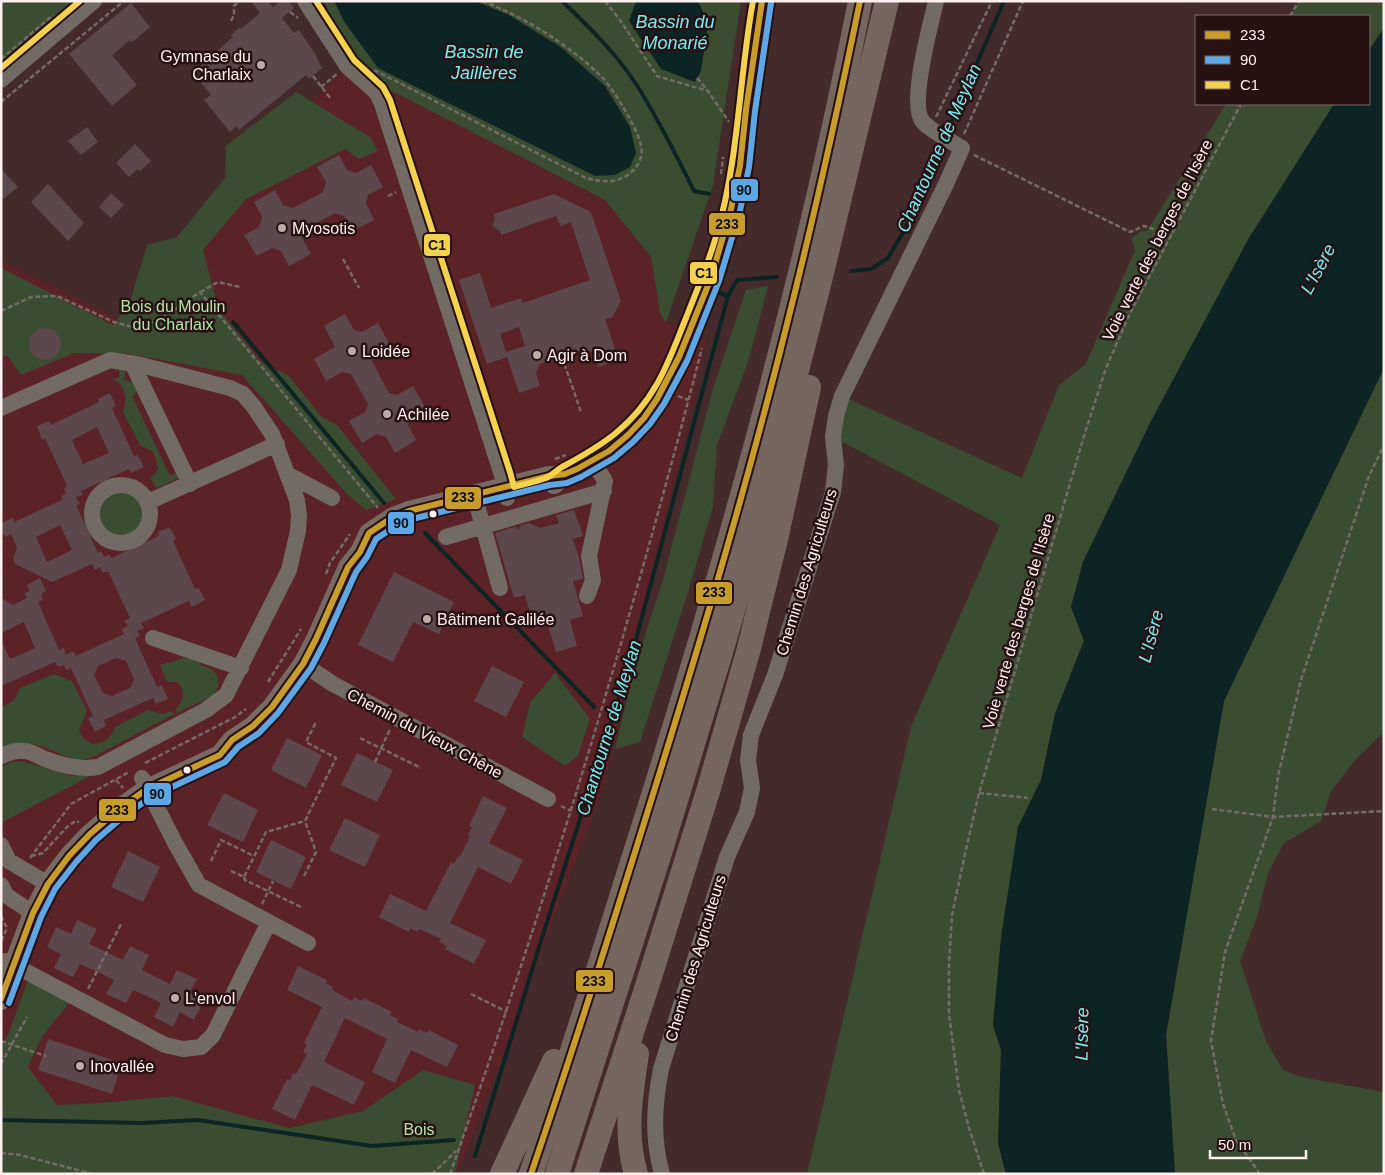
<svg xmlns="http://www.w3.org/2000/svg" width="1385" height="1175" font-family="Helvetica,sans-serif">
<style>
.built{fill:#5b2327}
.green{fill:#3a4d30}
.water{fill:#0d2425}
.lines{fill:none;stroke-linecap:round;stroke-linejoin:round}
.stream{stroke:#0d2425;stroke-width:4}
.building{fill:#5c474c;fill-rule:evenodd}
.path{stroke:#766a68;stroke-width:2.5;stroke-dasharray:5 2.5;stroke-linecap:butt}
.minor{stroke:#726a64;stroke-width:16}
.major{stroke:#776963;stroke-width:20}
.highway{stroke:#75665f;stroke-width:24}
.bus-1-casing{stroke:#281112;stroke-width:10}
.bus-2-casing{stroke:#281112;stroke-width:10}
.bus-3-casing{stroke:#281112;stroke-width:10}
.bus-1{stroke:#c99d29;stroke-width:6}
.bus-2{stroke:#5ea7e6;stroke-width:6}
.bus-3{stroke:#f5d24d;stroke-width:6}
.poi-dot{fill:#bdabab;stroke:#281112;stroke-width:2}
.bus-dot{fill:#fef0ef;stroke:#281112;stroke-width:2}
.labels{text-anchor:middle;stroke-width:5;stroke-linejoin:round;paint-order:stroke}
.poi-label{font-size:16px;fill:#fef0ef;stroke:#281112;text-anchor:start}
.street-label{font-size:16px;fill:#fef0ef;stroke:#281112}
.park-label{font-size:16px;fill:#b0e9a1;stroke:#281112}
.water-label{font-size:18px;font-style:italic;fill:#71eff4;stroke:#281112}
.line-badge{stroke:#281112;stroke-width:2}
.pale-badge-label{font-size:14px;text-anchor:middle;font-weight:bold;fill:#111}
</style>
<rect width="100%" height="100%" fill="#452a2c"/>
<path class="built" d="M347,68L605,200L651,257L660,313L666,322L707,339L603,788L458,1174H1V260L124,322L235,172Z"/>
<path class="green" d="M1,1H85L1,70Z
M325,1H741L713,185L666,323L660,313L651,257L605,200L347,68Z
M1299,1H1384V28L1369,50V16H1290Z
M296,92L370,137L378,151L359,159L345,149L246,199L203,250L219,310L262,363L288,375L322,417L337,425L396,499L366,510L346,493L242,375L130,354L74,353L21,375L7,355L1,357V268L113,325L129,305L147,245L177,237L225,178L226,146Z
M1226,104H1334L1249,238L1150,423L1083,562L1071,607L1084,640L1055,714L1041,780L1018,827L993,1025L1001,1050L998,1143L1006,1174H807L911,727L1000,525L833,437L842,396L1022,478L1059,385L1086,364L1135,250L1131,239L1142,230L1147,231Z
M768,286L748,362L717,445L713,506L689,589L640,742L615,749L635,666L663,580L712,392L746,290Z
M120,367L126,368L124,380L138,383L135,395L132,396L170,476L176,473L178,478L157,488L150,478L157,472L158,467L155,456L152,451L140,445L123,412C127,398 127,386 112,379L119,378Z
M1384,368V732L1356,759L1331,791L1321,821L1284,843L1268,873L1257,917L1240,961L1266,1041L1283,1070L1301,1077L1384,1092V1174H1175L1166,1035L1224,701Z
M98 514a23 23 0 1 1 46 0a23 23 0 1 1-46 0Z
M184,658L201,660L200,665C203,666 208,667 211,669C222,677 220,692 209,698C199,703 187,707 177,713L175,710C184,702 186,690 177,682H167L160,665Z
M555,673L590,719L578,756L565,766L522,737L530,703Z
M54,674L72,681L87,711L79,730L82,737L92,744C104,744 111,738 115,727L148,710L163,714L171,711L174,714L91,758C70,763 60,752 41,746C28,742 15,745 1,748V708L14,700L20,688Z
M23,761L71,776L94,774L1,823V767L11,762Z
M29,977L73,998L42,1037L28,1067L57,1105L100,1103L173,1096L289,1128L363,1111L423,1070L475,1085L455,1174H1V1047L8,1035Z"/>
<path class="water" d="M334,1H475L509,15L562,48L605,86L630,127L636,153L630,167L615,175L595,176L378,68L345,23Z
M636,1H698L708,23L701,71L695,82L661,69L629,21Z
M1384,28V368L1224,701L1166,1035L1175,1174H1006L998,1143L1001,1050L993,1025L1001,937L1018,827L1041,780L1055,714L1084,641L1071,607L1083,562L1150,423L1249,238L1334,104H1369V50Z"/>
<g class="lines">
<path class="stream" d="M562,1C588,26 616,53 636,84C658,118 676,155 694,191L709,194
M946,134L1004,1
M851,271L871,269L888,258L905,229L943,141
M717,292L728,296
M233,322L384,503
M425,533L594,707
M1,1120L142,1123L198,1120L372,1146L454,1140
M475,1156L540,944L628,669L728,296L737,280L777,277"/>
</g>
<path class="building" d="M251,1H268L273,7L281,1H288L294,8L282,18L294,33L299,30L314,52L322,68L309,79L306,75L239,130L236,126L230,132L204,100L211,95L201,83L206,79L197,69L233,37L231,35L240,27L241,29L260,13Z
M131,3L150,27L132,42L130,40L112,55L137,85L112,106L69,54Z
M87,127L98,142L81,155L68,141Z
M135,144L151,161L140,171L138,169L129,177L116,163Z
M339,155L347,170L356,173L371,165L383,187L368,195L366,203L374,220L353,231L344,216L335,213L304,230L302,238L311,254L289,266L281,251L272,248L257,256L244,235L259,227L262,217L254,202L275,190L283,205L293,208L323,192L326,182L317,167Z
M1,169L18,187L1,201Z
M48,184L84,223L68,241L31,202Z
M111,193L124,205L111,218L99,207Z
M554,194L591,212L621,301L612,318L605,319L619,360L598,367L594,353L585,349L540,364L536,373L540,386L519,393L507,357L487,364L459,280L480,273L491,308L521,298L523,303L590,280L571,222L561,226L556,216L501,235L500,231L492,226L495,219L494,214ZM519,327L525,346L506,352L500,334Z
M345,314L354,330L362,332L378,323L390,345L374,353L372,361L389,393L397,395L413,386L425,407L410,416L408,425L416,440L395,453L386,437L377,434L362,443L349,421L365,412L368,404L351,374L342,372L326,381L314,359L335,347L324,326Z
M29 344a16 16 0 1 1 32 0a16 16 0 1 1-32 0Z
M110,393L116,406L112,408L134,456L138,455L144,467L131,473L129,469L81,491L83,495L76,497L80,504L76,505L98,553L101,551L104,557L109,554L111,558L159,536L158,532L170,527L176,539L173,541L195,589L199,588L205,600L192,607L189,601L141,623L144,628L137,631L140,636L135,638L157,687L162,685L168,699L156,704L153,698L104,720L106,726L95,732L88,718L93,716L71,668L66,670L64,665L58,667L55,662L1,686V640L10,659L35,648L24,622L1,633V598L13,605L27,598L24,593L30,591L27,585L40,578L46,591L41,594L43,600L38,602L59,650L64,648L66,655L73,651L76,656L124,634L122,629L128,626L124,621L130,618L108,571L103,573L100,567L95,570L92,564L52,582L15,564L13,558L17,548L11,534L6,537L1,532V523L13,518L14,522L62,500L61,496L66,494L64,488L67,486L45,438L42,440L37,426L49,421L51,425L99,402L98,399ZM97,427L109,453L83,464L72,440ZM60,525L72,550L47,562L36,537ZM116,658L126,661L134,679L130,688L112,696L103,693L94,675L98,666Z
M574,510L583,536L573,539L579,558L583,579L573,581L583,616L570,620L577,646L556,652L548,626L535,629L525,595L514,598L495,533L515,527L519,530L521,525L529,523L540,528L559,523L556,515Z
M394,572L454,602L439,634L413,622L393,662L358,645Z
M492,666L524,682L506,717L474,701Z
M287,738L322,755L306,788L271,770Z
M357,753L393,770L377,802L341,785Z
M224,793L258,810L243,842L207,825Z
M483,796L507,808L489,843L523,860L511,884L478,867L450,923L486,940L474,964L445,949L447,946L439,942L441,939L419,929L418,932L410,928L409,932L379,917L390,894L426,911L451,862L454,864L458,856L460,857L470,836L468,835L472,827L469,826Z
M345,818L380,835L365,867L329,850Z
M271,840L306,857L291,889L256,872Z
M128,851L160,867L143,902L111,887Z
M77,920L97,929L89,944L123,960L130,946L149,955L142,970L170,984L177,970L197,979L189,993L204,1000L194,1020L180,1012L173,1027L154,1017L161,1003L147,996L133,990L126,1003L106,994L114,980L100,973L80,964L73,977L54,968L61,954L47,947L56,927L71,934Z
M298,966L327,980L326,983L333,987L332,990L352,1001L354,997L362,1001L364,998L392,1012L390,1015L398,1019L397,1022L418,1032L419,1029L427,1033L429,1030L458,1045L447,1067L411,1050L395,1083L372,1072L387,1039L345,1018L324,1062L365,1082L354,1105L312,1085L295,1120L272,1109L287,1079L290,1081L293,1073L296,1074L307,1054L303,1052L307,1044L304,1043L322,1007L287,990Z
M48,1039L122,1063L112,1094L38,1070Z"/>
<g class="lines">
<path class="path" d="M605,1L620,20L657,76L708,91
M290,12L298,18
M1290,16L1299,1
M231,21L234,15V6L240,1
M1,59L53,15
M374,70L586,178C596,180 607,183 617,180C631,176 645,162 641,146C638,129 614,90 602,77C569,45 526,18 483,1
M313,76L331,99
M697,78L708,91L729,122
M321,87L337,74
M1,102L124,1
M936,117L992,1
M964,134L1023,1
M974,155L1130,232L1144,226L1172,235
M721,174L723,157
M388,196L396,192
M343,259L359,288
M200,292L218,282L240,287
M1,311L31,297L57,296L114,322L136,328L160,320L200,292L378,508
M562,357L581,412
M678,396L688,400
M555,459L566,455
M326,574L330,563L350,534
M268,682L301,629
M360,738L421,768
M375,762L390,729
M145,763L235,717L246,709
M116,780L123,788
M979,793L1028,798
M561,806L571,811
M1212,809L1273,817L1384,811
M31,856L43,853L67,827L75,821L79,822
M30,858L71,804L129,772
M211,861L221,840L254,856
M231,871L244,877L266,832L305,821
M304,876L316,852L305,821L336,758L306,742L316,722
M244,877L245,880L301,907
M262,904L273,881
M1,916L7,928L1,942
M88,989L121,924
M471,994L507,1012
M1,1041L46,1056
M1,1064L27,1017
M1,1153L20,1155L93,1174
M432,1174L456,1151
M450,1174C546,903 630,627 702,348
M984,1174L969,1128L959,1090L949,1014V964L952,915L965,854L979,793L1084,436L1106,368L1131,311L1241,104
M1260,1174L1236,1140L1223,1104L1211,1041L1225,952L1273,817L1278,776L1301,680L1369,476L1384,445"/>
<path class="minor" d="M305,1L347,66L377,93L382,104L502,475L507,498
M1,80L94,1
M132,363L190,484
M1,408L110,360L141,365L230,388L243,394L254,407L272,434L297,500L299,515L298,531L289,570L226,695L206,710L98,767C80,770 63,766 45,759C38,756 31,751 24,751C15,750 9,753 1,756
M287,474L332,498
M92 514a29 29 0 1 1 58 0a29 29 0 1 1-58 0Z
M148,502L277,444
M477,505L500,588
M446,537L604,491
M587,596L593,580L589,556L605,481L593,461
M153,638L241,668
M303,664L333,684L548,799
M142,778L174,841L199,885L308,943
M1,845L9,861L48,884
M1,885L7,896L33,913
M6,961L165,1045L183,1049L201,1047L213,1035L269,922
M662,1174C652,1138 654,1105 661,1069L727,857L747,812L752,788L748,760L751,735L775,675L833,492L836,465L833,437L836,416L842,396L946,184L962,148C952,142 930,130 923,122C908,105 931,24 936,1"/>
<path class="major" d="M554,484L564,476L606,453L630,434L653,407L673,373L713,273L726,235L739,174L756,34L762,1
M1,1000L33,913L48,884L69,856L90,834L119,809L147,789L220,755L232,740L253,726L272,707L303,664L316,639L348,567L360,552L369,533L393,517L409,511L549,476H564"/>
<path class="highway" d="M502,1174L554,1061
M531,1174C567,1070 600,964 633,859C723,577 803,292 860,1
M557,1174L660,853L724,642L757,526L820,281L887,1
M586,1174L649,980L709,788L748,652L777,535L809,387
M636,1174C624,1134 631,1094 637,1054"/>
<defs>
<path id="bus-1" d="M1,999L33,913L48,884L69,856L90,834L119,809L147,789L220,755L232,740L253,726L272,707L303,664L316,639L348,567L360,552L369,533L393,517L409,511L549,476L565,474L577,469L609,451L628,435L644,418L657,399L679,357L711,278L731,209L740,166L746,110L762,1
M531,1174C566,1071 599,968 631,865C687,686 742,506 787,324C814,217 838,109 860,1"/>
<path id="bus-2" d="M9,1003L41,917L55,889L76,862L96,840L124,816L151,797L225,762L238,747L259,733L278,713L311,668L324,643L356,572L367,557L376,539L397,525L412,519L550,485L567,483L581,477L614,458L633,442L650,424L664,404L687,361L719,281L740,211L749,167L755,111L771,3"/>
<path id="bus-3" d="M316,1L354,60L383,87L390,100L510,472L514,487C524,484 536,482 546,478C552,475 557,470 562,467C603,445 633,426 657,384C669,363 677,340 686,318C697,290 709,262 717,233C739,158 739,78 753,1
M1,68L80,1"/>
</defs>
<use href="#bus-1" class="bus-1-casing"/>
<use href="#bus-2" class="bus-2-casing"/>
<use href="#bus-3" class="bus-3-casing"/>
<use href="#bus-1" class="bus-1"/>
<use href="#bus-2" class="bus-2"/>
<use href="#bus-3" class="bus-3"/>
</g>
<g class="poi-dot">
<circle cx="261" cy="65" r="5"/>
<circle cx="282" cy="228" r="5"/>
<circle cx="352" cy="351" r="5"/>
<circle cx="537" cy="355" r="5"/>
<circle cx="387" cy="414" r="5"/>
<circle cx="427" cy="619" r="5"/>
<circle cx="175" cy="998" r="5"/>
<circle cx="80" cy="1066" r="5"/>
</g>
<g class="bus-dot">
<circle cx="433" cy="514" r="4.5"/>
<circle cx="187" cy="770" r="4.5"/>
</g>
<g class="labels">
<g class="poi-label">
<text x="251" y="62" text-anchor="end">Gymnase du<tspan x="251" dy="18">Charlaix</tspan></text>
<text x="292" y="234">Myosotis</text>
<text x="362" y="357">Loidée</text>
<text x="547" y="361">Agir à Dom</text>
<text x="397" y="420">Achilée</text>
<text x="437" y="625">Bâtiment Galilée</text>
<text x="185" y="1004">L'envol</text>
<text x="90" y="1072">Inovallée</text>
</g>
<g class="street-label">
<text transform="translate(1157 240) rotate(-63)" y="6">Voie verte des berges de l'Isère</text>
<text transform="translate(806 572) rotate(-73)" y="6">Chemin des Agriculteurs</text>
<text transform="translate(1018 621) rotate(-74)" y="6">Voie verte des berges de l'Isère</text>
<text transform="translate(425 733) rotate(28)" y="6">Chemin du Vieux Chêne</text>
<text transform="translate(695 958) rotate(-73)" y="6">Chemin des Agriculteurs</text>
</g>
<g class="park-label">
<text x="173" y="312">Bois du Moulin<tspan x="173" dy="18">du Charlaix</tspan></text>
<text x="419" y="1135">Bois</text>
</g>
<g class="water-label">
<text x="675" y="28">Bassin du<tspan x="675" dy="21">Monarié</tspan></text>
<text x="484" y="58">Bassin de<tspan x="484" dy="21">Jaillères</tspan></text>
<text transform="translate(939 148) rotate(-66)" y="6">Chantourne de Meylan</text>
<text transform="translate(1318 269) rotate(-62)" y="6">L'Isère</text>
<text transform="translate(1151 636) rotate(-75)" y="6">L'Isère</text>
<text transform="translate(609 728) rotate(-73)" y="6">Chantourne de Meylan</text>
<text transform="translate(1082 1034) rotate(-89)" y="6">L'Isère</text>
</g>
</g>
<g class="line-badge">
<rect x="730" y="178" width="29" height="24" rx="5" fill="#5ea7e6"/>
<rect x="708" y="212" width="38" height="24" rx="5" fill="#c99d29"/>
<rect x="423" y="233" width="28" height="24" rx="5" fill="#f5d24d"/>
<rect x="689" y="261" width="29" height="24" rx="5" fill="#f5d24d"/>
<rect x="444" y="486" width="38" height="24" rx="5" fill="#c99d29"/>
<rect x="387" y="511" width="28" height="24" rx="5" fill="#5ea7e6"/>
<rect x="695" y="581" width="38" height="24" rx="5" fill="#c99d29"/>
<rect x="143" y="782" width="29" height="24" rx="5" fill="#5ea7e6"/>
<rect x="98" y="798" width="39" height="24" rx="5" fill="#c99d29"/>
<rect x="575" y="969" width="39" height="24" rx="5" fill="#c99d29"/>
</g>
<g class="pale-badge-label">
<text x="744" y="195">90</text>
<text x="727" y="229">233</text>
<text x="437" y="250">C1</text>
<text x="704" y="278">C1</text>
<text x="463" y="502">233</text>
<text x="401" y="528">90</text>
<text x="714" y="597">233</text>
<text x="157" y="799">90</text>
<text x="117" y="815">233</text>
<text x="594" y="986">233</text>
</g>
<rect width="1385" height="1175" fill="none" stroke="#fef0ef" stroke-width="5"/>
<rect x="1195" y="15" width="175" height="90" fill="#281112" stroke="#7e6a6a"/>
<rect x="1205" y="31" width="25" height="8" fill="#c99d29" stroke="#7e6a6a"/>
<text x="1240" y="40" font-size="15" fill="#fef0ef">233</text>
<rect x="1205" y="56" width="25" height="8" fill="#5ea7e6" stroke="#7e6a6a"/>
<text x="1240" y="65" font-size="15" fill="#fef0ef">90</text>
<rect x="1205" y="81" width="25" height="8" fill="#f5d24d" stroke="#7e6a6a"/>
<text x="1240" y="90" font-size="15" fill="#fef0ef">C1</text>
<path d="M1210 1150v8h96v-8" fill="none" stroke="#fef0ef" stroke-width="2.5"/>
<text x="1218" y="1150" font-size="15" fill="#fef0ef" stroke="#281112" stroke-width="4" paint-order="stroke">50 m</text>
</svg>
